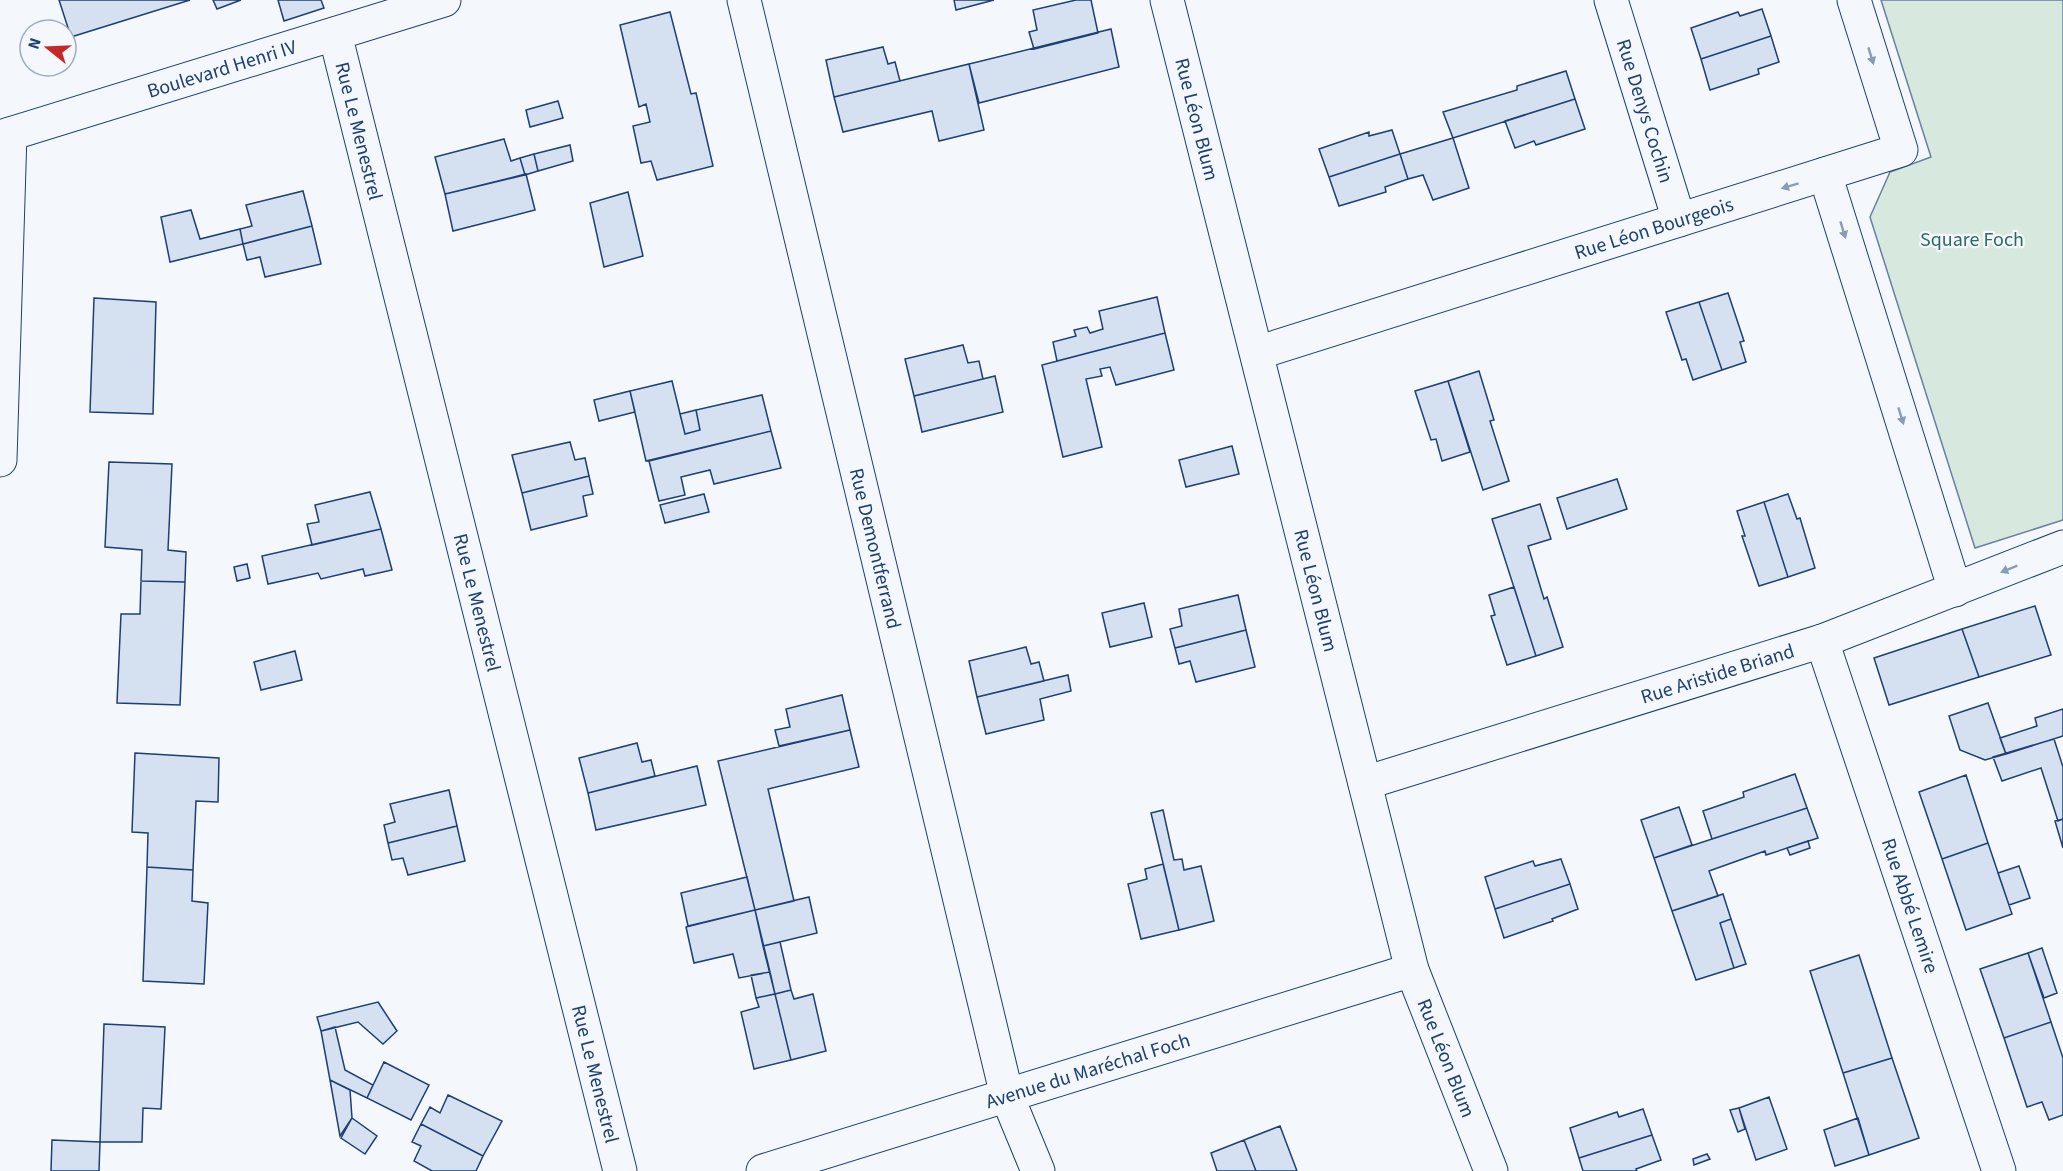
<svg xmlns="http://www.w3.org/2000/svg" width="2063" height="1171" font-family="'Source Sans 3',sans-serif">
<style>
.green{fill:#d7e8df;stroke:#687fa3;stroke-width:1.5}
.building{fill:#d5e0f0;stroke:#1d3f73;stroke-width:1.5}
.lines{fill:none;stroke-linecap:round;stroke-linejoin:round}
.street-casing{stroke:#1d3f73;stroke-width:35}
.secondary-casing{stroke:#1d3f73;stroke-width:35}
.street{stroke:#f4f7fb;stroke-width:33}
.secondary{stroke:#f4f7fb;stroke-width:33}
.oneway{fill:#889bb7}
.labels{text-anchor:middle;stroke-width:4.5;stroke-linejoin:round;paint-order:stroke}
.street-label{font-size:20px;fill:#1d3f73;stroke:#f4f7fb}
.park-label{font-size:20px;fill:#2c6c60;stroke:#f4f7fb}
</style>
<rect width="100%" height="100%" fill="#f4f7fb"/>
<path class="green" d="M1881,0H2063V520L1975,548L1870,217L1890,172L1931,157Z"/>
<path class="building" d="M59,0H190L71,37Z
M213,0H241L217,9Z
M278,0H321L324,8L284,21Z
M954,0H994L956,10Z
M1076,0H1091L1098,33L1034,49L1029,32L1037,30L1033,10Z
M1762,9L1771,36L1701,59L1691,28L1738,12L1740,16Z
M670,12L691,94L696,93L713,166L657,180L651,161L641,163L633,126L650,122L646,104L639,107L620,25Z
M1111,29L1119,67L979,103L969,64Z
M1771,36L1779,62L1758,69L1759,74L1710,90L1701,59Z
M883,47L888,64L895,62L900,81L834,97L826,60Z
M969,64L984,130L939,141L932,111L843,132L834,97Z
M1566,71L1575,99L1453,138L1443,112L1517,90V86Z
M1575,99L1585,129L1536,145L1534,141L1515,148L1505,121Z
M558,101L563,118L530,127L526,110Z
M1392,130L1400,154L1329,177L1319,149L1369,132V136Z
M1453,138L1469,188L1433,200L1423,175L1408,179L1400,154Z
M504,139L511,161L520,158L525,175L445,194L435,157Z
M570,145L573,161L538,171L534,154Z
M534,154L538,171L525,175L520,158Z
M1400,154L1408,179L1385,187L1386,192L1339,206L1329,177Z
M526,174L535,210L453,231L445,194Z
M303,191L312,226L243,244L240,229L252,226L246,205Z
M628,192L643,256L604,267L590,203Z
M191,210L200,239L240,229L243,244L170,262L161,217Z
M312,226L321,264L265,277L260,257L247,260L243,244Z
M1728,293L1744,341L1740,342L1746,362L1722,370L1699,302Z
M1157,297L1165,333L1057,361L1053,342L1076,336L1074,330L1087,327L1090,333L1103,329L1099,311Z
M94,298L156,302L153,414L90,412Z
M1699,302L1722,370L1693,380L1686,359L1682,360L1666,312Z
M1165,333L1174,370L1116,385L1110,367L1100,369L1102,376L1086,379L1102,447L1063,457L1042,365Z
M963,345L968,363L979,361L983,379L914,396L905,359Z
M1479,371L1494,420L1490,421L1509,481L1483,490L1448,381Z
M995,376L1003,412L922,432L914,396Z
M672,381L685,434L700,430L696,410L762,395L771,431L646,461L630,391Z
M1448,381L1470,452L1442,461L1436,439L1431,440L1415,391Z
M630,391L635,412L599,421L594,400Z
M696,410L700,430L685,434L680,414Z
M771,431L781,468L714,484L710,470L681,477L685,495L659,501L649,461Z
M570,442L575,460L585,458L589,476L522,493L512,455Z
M1232,446L1239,474L1186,487L1179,460Z
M109,462L172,464L168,550L186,552L185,582L141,581L142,550L105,547Z
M589,476L593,494L583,496L587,516L531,530L522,493Z
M1617,479L1627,509L1567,529L1557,498Z
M370,492L381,529L312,545L307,524L319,522L315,505Z
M704,494L709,512L665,523L660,505Z
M1788,494L1797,519L1800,518L1815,568L1788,577L1764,502Z
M1764,502L1788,577L1759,586L1742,536H1745L1737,511Z
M1540,504L1551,539L1528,546L1544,599L1547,597L1563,647L1536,656L1492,519Z
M381,529L392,570L365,576L363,569L321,579L318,573L268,584L262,556Z
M247,564L250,578L237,581L234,567Z
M141,581L185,582L180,705L117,703L121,614H140Z
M1514,587L1536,656L1507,665L1491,616L1495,615L1489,595Z
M1238,595L1246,630L1175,648L1170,629L1182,626L1179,609Z
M1144,603L1152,637L1110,647L1102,613Z
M2035,606L2051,655L1979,677L1962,629Z
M1962,629L1979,677L1889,705L1874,658Z
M1246,630L1255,667L1196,682L1190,661L1179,664L1175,648Z
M1026,647L1031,664L1039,662L1044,681L977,697L969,661Z
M295,651L302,680L261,690L254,662Z
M1068,675L1071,691L1040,699L1044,720L986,734L977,697Z
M842,695L850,730L779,746L775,730L790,727L786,709Z
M1988,703L2006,754L1985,760L1960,750L1949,716Z
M2063,709V736L2006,754L2000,738L2037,726L2035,718Z
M850,730L859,767L768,789L794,901L755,910L718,761Z
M2054,739L2063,767V819L2058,821L2041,768L2002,781L1993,757Z
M637,743L642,762L651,760L655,776L588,793L579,758Z
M135,753L219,758L218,802L196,801L193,870L147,867L148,833L132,832Z
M697,766L706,805L596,830L588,793Z
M1795,774L1807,808L1712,839L1703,811L1744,797L1743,792Z
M1966,775L1988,843L1942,859L1919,792Z
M449,790L457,826L388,843L384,825L395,822L390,804Z
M1679,807L1692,845L1654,858L1641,820Z
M1807,808L1818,838L1766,855L1765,851L1709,871L1718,896L1672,911L1654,858Z
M1163,810L1174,860L1182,859L1184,870L1201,866L1214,921L1179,930L1151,813Z
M2063,819V848L2055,821Z
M457,826L465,861L408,875L403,858L392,860L388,843Z
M1808,841L1810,848L1790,855L1787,848Z
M1988,843L2012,914L1966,930L1942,859Z
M1561,859L1570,884L1495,909L1485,877L1533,861L1535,866Z
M1163,864L1179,930L1141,939L1128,884L1147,879L1145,869Z
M2019,866L2030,898L2009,905L1998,873Z
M147,867L193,870L192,901L208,903L204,984L143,981Z
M747,877L755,910L688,926L681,893Z
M1570,884L1578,909L1552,919L1553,921L1504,938L1495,909Z
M1723,894L1731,919L1720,923L1734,968L1696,980L1672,911Z
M809,897L817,933L763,946L755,910Z
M755,910L770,972L739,978L733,954L694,963L686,927Z
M1731,919L1746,964L1734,968L1720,923Z
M780,942L791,990L775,994L763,946Z
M2042,948L2057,993L2044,998L2028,953Z
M2028,953L2051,1022L2004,1038L1980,969Z
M1859,955L1892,1058L1843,1073L1810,971Z
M770,972L775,994L756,998L751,975Z
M791,990L794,999L813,994L826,1051L791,1060L775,994Z
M775,994L791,1060L754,1069L741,1012L759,1007L756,998Z
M378,1002L397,1031L383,1044L358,1022L321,1031L317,1017Z
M2051,1022L2063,1058V1115L2049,1120L2042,1102L2027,1107L2004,1038Z
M104,1024L165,1027L161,1109L143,1108L142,1142H100Z
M335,1027L345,1070L373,1085L367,1098L330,1080L321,1031Z
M1892,1058L1919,1138L1869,1155L1843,1073Z
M384,1062L429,1085L411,1120L367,1098Z
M330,1080L350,1090L352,1118L340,1136Z
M448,1095L502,1121L483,1156L421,1124L430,1107L440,1113Z
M1769,1097L1787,1149L1756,1160L1739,1108Z
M1739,1108L1745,1129L1738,1132L1730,1110Z
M1643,1109L1652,1135L1579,1158L1570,1128L1617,1112L1619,1117Z
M352,1118L377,1136L365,1154L341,1138Z
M1858,1118L1869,1155L1835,1166L1824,1130Z
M421,1124L483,1156L476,1171H432L414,1161L421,1146L412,1142Z
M1280,1126L1297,1171H1256L1244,1140Z
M1652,1135L1661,1160L1636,1169L1637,1171H1583L1579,1158Z
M52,1140L100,1142L99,1171H51Z
M1244,1140L1256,1171H1217L1211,1153Z
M1707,1154L1710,1159L1694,1165L1693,1159Z"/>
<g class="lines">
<defs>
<g id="street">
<path id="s1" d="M744,0L1007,1096L1038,1171"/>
<path id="s2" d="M1167,0L1412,970L1491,1171"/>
<path id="s3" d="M1611,0L1679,220"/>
<path id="s4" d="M335,34L620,1171"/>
<path d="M1825,174L1955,590"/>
<path id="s5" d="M1257,353L1901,150L1854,0"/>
<path d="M0,460L10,134"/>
<path id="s6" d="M1822,641L1999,1171"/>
<path id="s7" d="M1365,783L1822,641L2063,547"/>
<path id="s8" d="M763,1171L1412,970"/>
</g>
<g id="secondary">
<path id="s9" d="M0,137L444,0"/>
</g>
</defs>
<use href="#street" class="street-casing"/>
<use href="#secondary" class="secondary-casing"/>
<use href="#street" class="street"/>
<use href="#secondary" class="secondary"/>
</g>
<defs><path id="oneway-solid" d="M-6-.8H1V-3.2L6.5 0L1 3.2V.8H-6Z" transform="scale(1.5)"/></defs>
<g class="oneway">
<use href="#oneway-solid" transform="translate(1871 56) rotate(73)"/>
<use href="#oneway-solid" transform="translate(1790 186) rotate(163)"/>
<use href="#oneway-solid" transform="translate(1843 230) rotate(73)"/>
<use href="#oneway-solid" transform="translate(1901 416) rotate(73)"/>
<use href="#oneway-solid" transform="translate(2009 569) rotate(158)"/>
</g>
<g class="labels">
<g class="street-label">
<text dy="7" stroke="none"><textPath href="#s9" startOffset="232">Boulevard Henri IV</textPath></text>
<text dy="7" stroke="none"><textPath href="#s3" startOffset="116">Rue Denys Cochin</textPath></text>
<text dy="7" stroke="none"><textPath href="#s2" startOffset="123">Rue Léon Blum</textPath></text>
<text dy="7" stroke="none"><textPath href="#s4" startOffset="100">Rue Le Menestrel</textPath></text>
<text dy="7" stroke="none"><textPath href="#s5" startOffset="416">Rue Léon Bourgeois</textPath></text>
<text dy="7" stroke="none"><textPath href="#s1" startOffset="564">Rue Demontferrand</textPath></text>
<text dy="7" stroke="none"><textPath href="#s2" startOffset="609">Rue Léon Blum</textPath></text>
<text dy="7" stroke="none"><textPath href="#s4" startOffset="586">Rue Le Menestrel</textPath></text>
<text dy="7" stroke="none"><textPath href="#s7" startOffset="369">Rue Aristide Briand</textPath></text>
<text dy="7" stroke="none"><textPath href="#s6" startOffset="279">Rue Abbé Lemire</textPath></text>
<text dy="7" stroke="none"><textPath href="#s2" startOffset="1095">Rue Léon Blum</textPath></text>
<text dy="7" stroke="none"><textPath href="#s8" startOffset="340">Avenue du Maréchal Foch</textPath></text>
<text dy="7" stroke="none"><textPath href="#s4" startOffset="1072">Rue Le Menestrel</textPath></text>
</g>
<g class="park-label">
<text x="1972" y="246">Square Foch</text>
</g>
</g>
<g transform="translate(48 48) rotate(288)"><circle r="28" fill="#f4f7fb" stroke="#9eadc5" stroke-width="1.5"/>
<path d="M0-4.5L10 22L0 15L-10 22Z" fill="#c62828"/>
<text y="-9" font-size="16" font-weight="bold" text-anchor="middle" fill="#1d3f73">N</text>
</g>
</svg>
